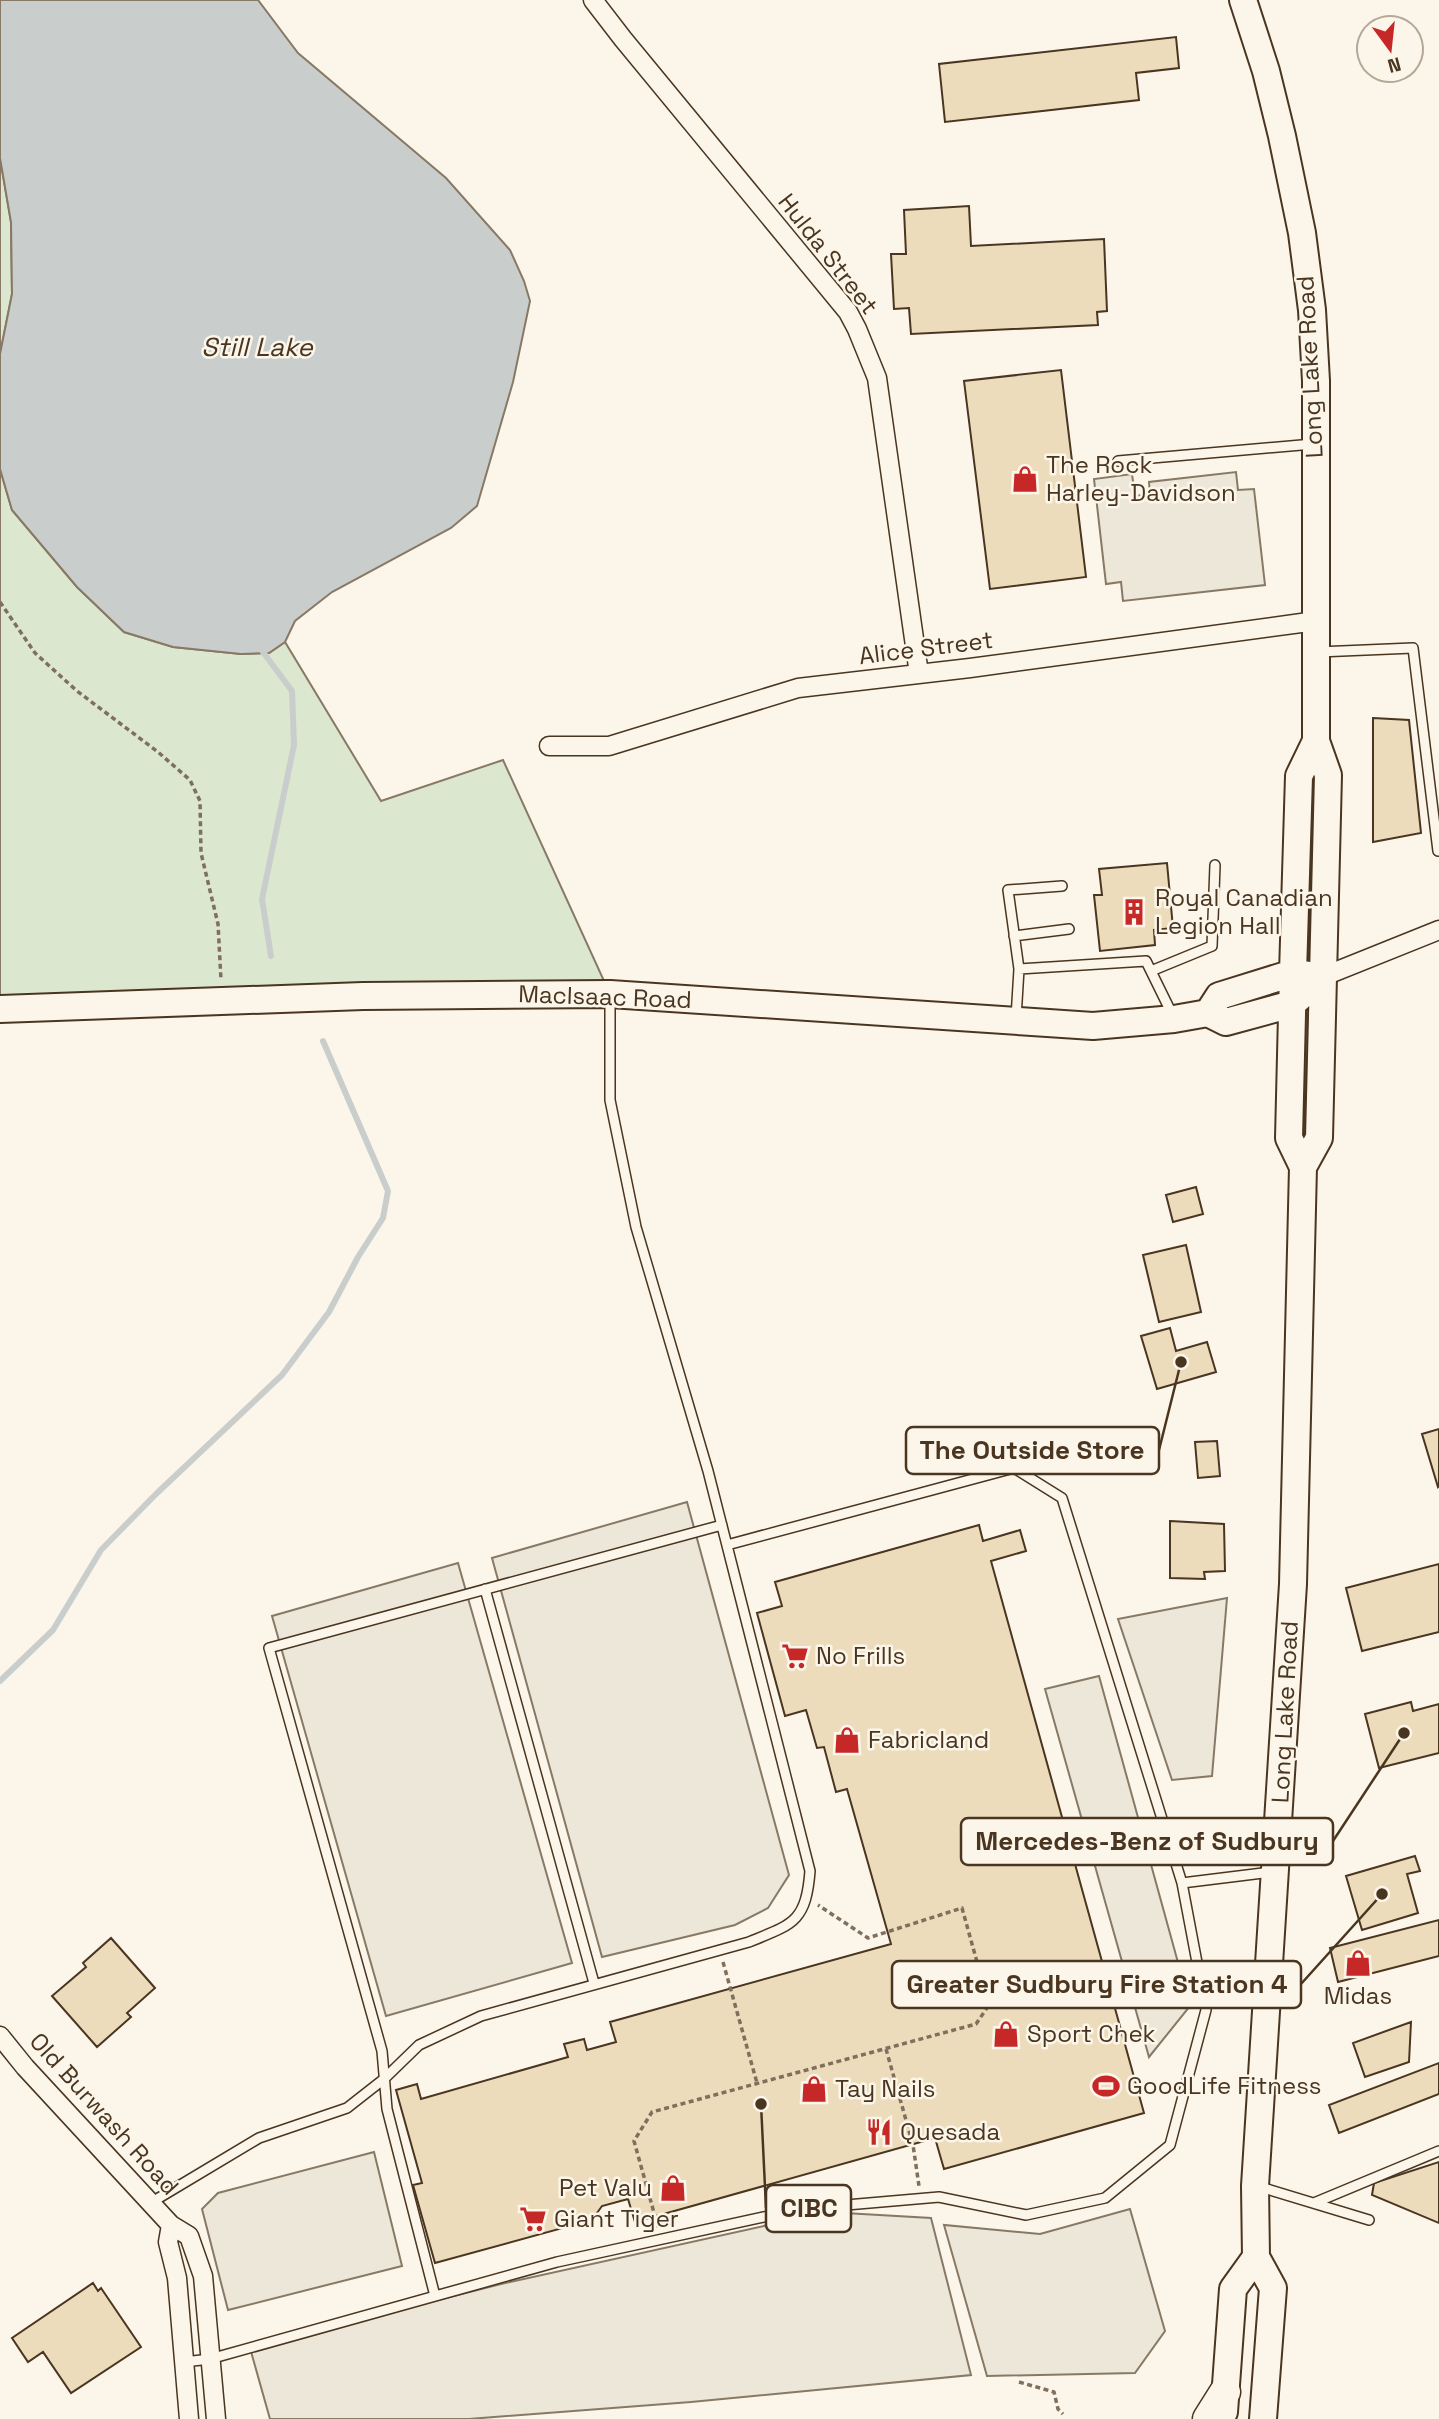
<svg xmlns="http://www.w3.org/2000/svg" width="1439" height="2419" font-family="'Space Grotesk',sans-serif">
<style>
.green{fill:#dce7d0;stroke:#887966;stroke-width:2}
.parking{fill:#ede7d9;stroke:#887966;stroke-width:2}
.water{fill:#c9cecd;stroke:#887966;stroke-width:2}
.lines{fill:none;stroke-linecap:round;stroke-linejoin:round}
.stream{stroke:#c9cecd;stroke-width:6}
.building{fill:#ecdcbc;stroke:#4a3520;stroke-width:2}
.lane-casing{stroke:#4a3520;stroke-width:12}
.street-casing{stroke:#4a3520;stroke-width:21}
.secondary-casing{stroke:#4a3520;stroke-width:30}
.primary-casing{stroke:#4a3520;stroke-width:33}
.path{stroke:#7f6f5c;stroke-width:3.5;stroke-dasharray:5 3.5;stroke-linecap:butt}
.lane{stroke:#fbf6e9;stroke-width:9}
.street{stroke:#fbf6e9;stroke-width:18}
.secondary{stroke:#fbf6e9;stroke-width:26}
.primary{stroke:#fbf6e9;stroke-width:30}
.labels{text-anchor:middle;stroke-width:5;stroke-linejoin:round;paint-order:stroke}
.street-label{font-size:24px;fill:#4a3520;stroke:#fbf6e9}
.poi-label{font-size:24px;fill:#4a3520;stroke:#fbf6e9;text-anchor:start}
.water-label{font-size:26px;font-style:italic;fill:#4a3520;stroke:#fbf6e9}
.leader{fill:none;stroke:#4a3520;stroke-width:2.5}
.callout-dot{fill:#4a3520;stroke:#fbf6e9;stroke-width:2.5}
.callout{fill:#fbf6e9;stroke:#4a3520;stroke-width:2.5}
.callout-label{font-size:26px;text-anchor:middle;font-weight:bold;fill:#4a3520}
</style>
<rect width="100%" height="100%" fill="#fbf6e9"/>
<path class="green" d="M0,158L11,222L12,294L0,354Z
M0,469L12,510L77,587L124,632L173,647L241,654L269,653L285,642L381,801L503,760L610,994L0,1009Z"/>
<path class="parking" d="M1236,472L1238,490L1254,489L1265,585L1123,601L1121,582L1106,584L1094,479L1132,474L1135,496L1150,494L1149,482Z
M687,1502L789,1875L768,1908L735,1925L602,1957L492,1558Z
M458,1563L572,1963L386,2016L272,1616Z
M1227,1598L1212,1776L1172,1780L1118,1619Z
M1099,1676L1190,2006L1149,2057L1045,1689Z
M374,2152L402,2266L228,2310L202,2209L218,2193Z
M1130,2209L1165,2331L1135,2373L987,2376L944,2225L1040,2234Z
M827,2212L931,2218L971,2375L691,2402L469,2419H270L250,2348L501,2284Z"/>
<path class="water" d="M0,0H258L298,53L446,178L510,250L524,281L530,301L513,382L477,506L451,528L332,592L295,621L285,642L269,653L241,654L173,647L124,632L77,587L12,510L0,469V354L12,294L11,222L0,158Z"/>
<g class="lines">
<path class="stream" d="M263,652L292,691L294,745L262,899L271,956
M0,1681L53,1630L101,1550L156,1494L282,1375L329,1312L358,1257L383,1218L388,1191L323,1041"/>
</g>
<path class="building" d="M1176,37L1179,68L1136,73L1139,100L945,122L939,64Z
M969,206L971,246L1104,239L1107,311L1097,312L1098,325L911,334L909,308L894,309L891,254H906L904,210Z
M1061,370L1086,577L990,589L964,381Z
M1373,718L1409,720L1421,833L1373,842Z
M1167,863L1173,928L1154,930L1155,945L1100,951L1094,895H1102L1099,869Z
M1196,1187L1203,1214L1173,1222L1166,1195Z
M1186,1245L1201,1312L1159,1322L1143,1255Z
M1170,1328L1176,1351L1207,1342L1216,1372L1157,1389L1141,1336Z
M1439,1429V1486L1438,1487L1422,1434Z
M1217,1441L1220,1476L1198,1478L1195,1442Z
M1170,1521L1224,1524L1225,1571L1204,1572L1205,1579L1170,1578Z
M979,1525L983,1541L1020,1530L1026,1551L991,1561L1144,2113L944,2169L935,2138L635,2222L628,2199L602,2206L592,2220L435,2263L413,2185L422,2183L396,2090L417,2084L421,2099L568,2057L564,2044L584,2039L587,2050L616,2042L610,2022L891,1944L847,1789L836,1792L824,1747L817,1748L806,1710L785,1716L757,1613L782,1606L775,1582Z
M1439,1564V1632L1362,1651L1346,1588Z
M1411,1702L1413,1711L1439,1704V1753L1379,1768L1365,1714Z
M1415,1856L1420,1871L1407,1874L1418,1913L1362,1930L1346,1876Z
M1439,1920V1956L1338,1982L1330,1948Z
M111,1938L155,1988L127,2013L131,2017L97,2047L52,1996L86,1967L83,1963Z
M1411,2022L1409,2062L1365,2077L1353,2043Z
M1439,2063V2094L1339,2133L1329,2105Z
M1439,2162V2223L1372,2195L1374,2183Z
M93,2283L98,2291L101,2288L141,2347L71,2393L43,2352L28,2362L12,2338Z"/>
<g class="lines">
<defs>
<path id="lane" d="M1118,461L1313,444
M1318,652L1413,648L1438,851
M1014,936L1069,929
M1019,969L1008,890L1062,886
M1151,971L1212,946L1215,865
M1016,1018L1019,969L1146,961L1173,1016
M727,1545L1014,1468L1062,1498L1182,1883
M485,1589L594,1983
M1257,2186L1369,2220
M152,2202L259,2138L347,2108L384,2079L419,2045L481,2016L749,1942C793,1924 806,1922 810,1871L708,1471L636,1227L610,1100V995
M1314,2203L1439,2151
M435,2296L387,2109L382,2051L269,1648L722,1525
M184,2362L210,2359L557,2262L800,2209L939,2197L1026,2215L1105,2198L1170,2145L1206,2010L1182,1883L1271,1872"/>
<path id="street" d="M593,0L623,39L848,312L857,329L877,378L919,674
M549,746H609L798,688L970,668L1316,621
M1322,977L1439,930
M0,2036L25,2067L171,2225L189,2236L203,2276L216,2419
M171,2225L168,2242L177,2278L189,2419"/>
<path id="secondary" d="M1243,0L1266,71L1282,136L1302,233L1312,310L1316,381V741L1328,775L1319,1138L1303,1167
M0,1009L363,996L610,994L1093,1026L1174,1019L1208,1013L1226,1022L1292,1004L1322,977
M1208,1013L1219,996L1293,973L1309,975
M1224,2412L1233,2289L1256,2257
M1263,2419L1273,2288L1256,2257L1255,2186L1293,1584L1303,1167L1289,1138L1293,973L1299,776L1316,741"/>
<path id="primary" d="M1208,2419L1225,2392"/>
</defs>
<use href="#lane" class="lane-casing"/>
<use href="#street" class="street-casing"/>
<use href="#secondary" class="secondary-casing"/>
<use href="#primary" class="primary-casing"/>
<path class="path" d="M0,602L35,653L77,691L158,752L190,780L200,801L201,853L218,924L221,980
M723,1962L757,2083
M886,2049L913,2145L919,2186
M658,2227L634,2141L652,2112L976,2024L989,2005L962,1908L868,1938L818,1905
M1019,2382L1054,2392L1058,2409L1063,2414"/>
<use href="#lane" class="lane"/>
<use href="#street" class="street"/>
<use href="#secondary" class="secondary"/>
<use href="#primary" class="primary"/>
</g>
<defs>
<symbol id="shop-bare" viewBox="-9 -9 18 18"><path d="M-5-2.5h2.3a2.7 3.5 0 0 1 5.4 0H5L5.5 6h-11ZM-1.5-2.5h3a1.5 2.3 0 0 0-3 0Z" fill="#c62828" stroke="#fbf6e9" stroke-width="2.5" paint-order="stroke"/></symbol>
<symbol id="building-bare" viewBox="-9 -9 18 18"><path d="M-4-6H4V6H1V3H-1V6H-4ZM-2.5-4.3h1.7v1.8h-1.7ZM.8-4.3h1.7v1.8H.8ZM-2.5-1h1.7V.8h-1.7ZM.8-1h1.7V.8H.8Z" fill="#c62828" stroke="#fbf6e9" stroke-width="2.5" paint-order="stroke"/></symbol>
<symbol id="supermarket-bare" viewBox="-9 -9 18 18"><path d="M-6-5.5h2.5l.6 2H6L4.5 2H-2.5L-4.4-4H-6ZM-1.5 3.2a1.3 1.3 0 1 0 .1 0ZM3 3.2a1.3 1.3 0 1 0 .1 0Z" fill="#c62828" stroke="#fbf6e9" stroke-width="2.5" paint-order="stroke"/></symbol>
<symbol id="stadium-bare" viewBox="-9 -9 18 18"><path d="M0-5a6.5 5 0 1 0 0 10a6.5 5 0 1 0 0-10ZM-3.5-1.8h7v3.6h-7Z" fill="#c62828" stroke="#fbf6e9" stroke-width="2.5" paint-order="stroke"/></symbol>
<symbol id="restaurant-bare" viewBox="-9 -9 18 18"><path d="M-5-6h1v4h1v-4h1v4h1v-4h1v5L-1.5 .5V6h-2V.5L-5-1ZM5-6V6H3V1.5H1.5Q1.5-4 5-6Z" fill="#c62828" stroke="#fbf6e9" stroke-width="2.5" paint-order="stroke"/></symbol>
</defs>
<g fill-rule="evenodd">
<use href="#shop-bare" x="1006" y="460" width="38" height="38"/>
<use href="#building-bare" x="1115" y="893" width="38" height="38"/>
<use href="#supermarket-bare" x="776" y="1637" width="38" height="38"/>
<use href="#shop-bare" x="828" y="1721" width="38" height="38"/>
<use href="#shop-bare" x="1339" y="1944" width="38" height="38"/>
<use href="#shop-bare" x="987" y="2015" width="38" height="38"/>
<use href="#stadium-bare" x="1087" y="2067" width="38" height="38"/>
<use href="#shop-bare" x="795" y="2070" width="38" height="38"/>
<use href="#restaurant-bare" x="860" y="2113" width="38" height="38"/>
<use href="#shop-bare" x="654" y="2169" width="38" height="38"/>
<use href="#supermarket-bare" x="514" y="2200" width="38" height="38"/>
</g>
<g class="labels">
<g class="street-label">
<text transform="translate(828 254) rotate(52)" y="8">Hulda Street</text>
<text transform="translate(1310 367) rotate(-93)" y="8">Long Lake Road</text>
<text transform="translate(926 648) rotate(-7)" y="8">Alice Street</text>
<text transform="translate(605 997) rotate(2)" y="8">MacIsaac Road</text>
<text transform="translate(1285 1712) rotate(-87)" y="8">Long Lake Road</text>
<text transform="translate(104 2114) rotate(48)" y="8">Old Burwash Road</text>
</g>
<g class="poi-label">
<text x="1046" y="473">The Rock<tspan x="1046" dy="28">Harley-Davidson</tspan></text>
<text x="1155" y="906">Royal Canadian<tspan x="1155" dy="28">Legion Hall</tspan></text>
<text x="816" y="1664">No Frills</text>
<text x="868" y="1748">Fabricland</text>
<text x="1358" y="2004" text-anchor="middle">Midas</text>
<text x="1027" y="2042">Sport Chek</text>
<text x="1127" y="2094">GoodLife Fitness</text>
<text x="835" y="2097">Tay Nails</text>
<text x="900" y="2140">Quesada</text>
<text x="652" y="2196" text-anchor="end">Pet Valu</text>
<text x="554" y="2227">Giant Tiger</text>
</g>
<g class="water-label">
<text x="257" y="356">Still Lake</text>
</g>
</g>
<path class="leader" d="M1181 1362L1159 1450M1404 1733L1333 1841M1382 1894L1301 1984M761 2104L766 2208"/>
<g class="callout-dot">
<circle cx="1181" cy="1362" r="7"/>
<circle cx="1404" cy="1733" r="7"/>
<circle cx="1382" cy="1894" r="7"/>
<circle cx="761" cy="2104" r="7"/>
</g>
<g class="callout">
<rect x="906" y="1427" width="253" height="47" rx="7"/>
<rect x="961" y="1818" width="372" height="47" rx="7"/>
<rect x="892" y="1961" width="409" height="47" rx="7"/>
<rect x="766" y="2185" width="85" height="47" rx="7"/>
</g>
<g class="callout-label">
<text x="1032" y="1459">The Outside Store</text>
<text x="1147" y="1850">Mercedes-Benz of Sudbury</text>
<text x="1097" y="1993">Greater Sudbury Fire Station 4</text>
<text x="809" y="2217">CIBC</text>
</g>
<g transform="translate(1390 49) rotate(165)"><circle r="33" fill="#fbf6e9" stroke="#b4a999" stroke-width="2"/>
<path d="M0-5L12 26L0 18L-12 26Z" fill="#c62828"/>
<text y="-10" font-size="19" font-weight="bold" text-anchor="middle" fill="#4a3520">N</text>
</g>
</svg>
